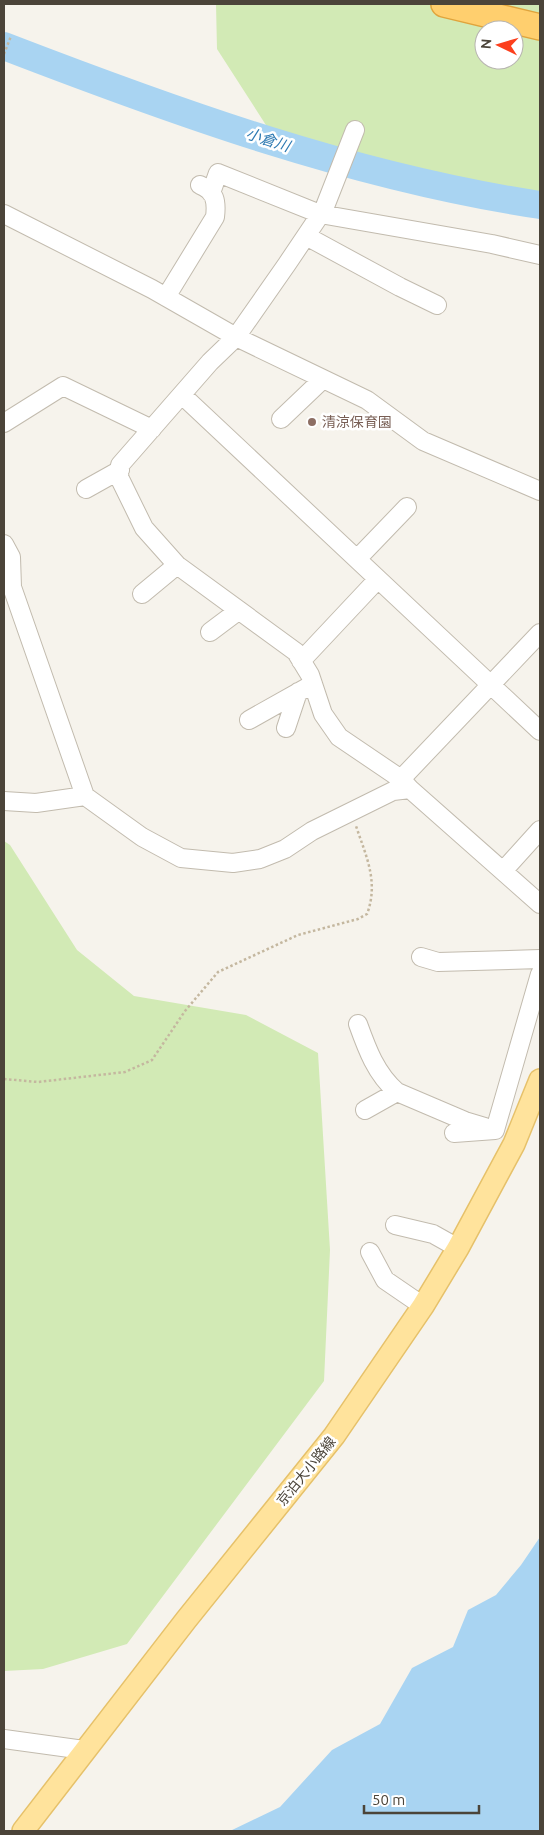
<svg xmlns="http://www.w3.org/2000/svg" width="544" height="1835" font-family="Ubuntu,'Noto Sans JP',sans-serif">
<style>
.green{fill:#d2eab5;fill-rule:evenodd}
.water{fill:#a9d4f2}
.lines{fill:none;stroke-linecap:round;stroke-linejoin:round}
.river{stroke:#a9d4f2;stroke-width:28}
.minor-casing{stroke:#c2bbae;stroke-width:20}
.major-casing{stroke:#e6c16a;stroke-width:24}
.highway-casing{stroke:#e0a43c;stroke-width:28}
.path{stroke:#c4b79f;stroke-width:2.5;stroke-dasharray:2.5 2.5;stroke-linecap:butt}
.minor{stroke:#fff;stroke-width:18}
.major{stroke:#ffe39c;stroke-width:21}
.highway{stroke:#ffcf6e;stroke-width:25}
.education-dot{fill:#8d6e63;stroke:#fff;stroke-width:2}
.labels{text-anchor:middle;stroke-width:5;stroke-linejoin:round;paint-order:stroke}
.education-label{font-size:14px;fill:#785e54;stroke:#fff;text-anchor:start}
.street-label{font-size:14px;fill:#4b4439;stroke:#fff}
.water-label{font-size:15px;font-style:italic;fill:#2e7ab2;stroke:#fff}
</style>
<rect width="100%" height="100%" fill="#f6f3ec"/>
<path class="green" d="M216,4H540V198L282,150L217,49ZM484,30H514V60H484Z
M4,841L10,845L77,950L134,996L246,1015L318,1053L330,1250L324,1381L127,1644L43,1669L4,1671Z"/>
<path class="water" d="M540,1537V1831H230L280,1807L332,1750L380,1724L412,1668L453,1647L468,1610L496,1595L521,1565Z"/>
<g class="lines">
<path class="river" d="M4,46C178,113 355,177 540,205"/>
<defs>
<path id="minor" d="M355,130L324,209L287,264L236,337L210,362L120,465L119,477L144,528L177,565L296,652L310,675L323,714L339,737L401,779L410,789L540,904
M211,193L218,173L320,214L492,244L540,255
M4,214L152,289L236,337L367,400L423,441L540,491
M306,236L400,287L437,305
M166,297L215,217C217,201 215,191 200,185
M182,395L540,731
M281,419L323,379
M4,423L63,386L152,429
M86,489L120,470
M4,544L11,557L12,587L85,796L142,837L181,858L233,863L260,859L285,849L312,831L393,791L410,789
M357,559L407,507
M142,594L177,565
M210,632L238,611
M301,661L378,579
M249,720L313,684
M286,728L298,692
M401,779L540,633
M4,801L36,803L85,796
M503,871L540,830
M421,957L438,962L540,959
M358,1024C367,1049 376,1074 397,1092
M365,1110L397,1092L465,1121L485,1127
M454,1133L495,1130L540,974
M395,1225L433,1234L458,1248
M370,1252L385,1280L423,1306
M4,1739L84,1750"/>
<path id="major" d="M23,1831L186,1620L334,1436L423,1306L458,1248L514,1144L540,1080"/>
<path id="highway" d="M444,4L540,27"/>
</defs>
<use href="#minor" class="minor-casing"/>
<use href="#major" class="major-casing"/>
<use href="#highway" class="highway-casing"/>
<path class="path" d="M4,54L11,36
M4,1079L38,1082L125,1072L152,1060L185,1011L218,972L298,935L358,919L367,914C379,882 366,856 356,826"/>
<use href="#minor" class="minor"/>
<use href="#major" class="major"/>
<use href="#highway" class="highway"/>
</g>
<circle class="education-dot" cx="312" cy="422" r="5"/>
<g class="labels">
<g class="education-label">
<text x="322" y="427">清涼保育園</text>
</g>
<g class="street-label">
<text transform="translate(306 1471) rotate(-51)" y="5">京泊大小路線</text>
</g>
<g class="water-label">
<text transform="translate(268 140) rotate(18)" y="5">小倉川</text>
</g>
</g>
<rect width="544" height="1835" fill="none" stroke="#4b4439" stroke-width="10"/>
<g transform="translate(499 45) rotate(275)"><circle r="24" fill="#ffffff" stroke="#b7b4b0"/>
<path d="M0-4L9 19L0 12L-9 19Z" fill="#fc3f1d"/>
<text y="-8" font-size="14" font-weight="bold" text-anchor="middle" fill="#4b4439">N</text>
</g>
<path d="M364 1805v8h115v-8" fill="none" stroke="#4b4439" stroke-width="2.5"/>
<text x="372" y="1805" font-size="15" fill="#4b4439" stroke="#ffffff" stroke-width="4" paint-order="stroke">50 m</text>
</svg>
